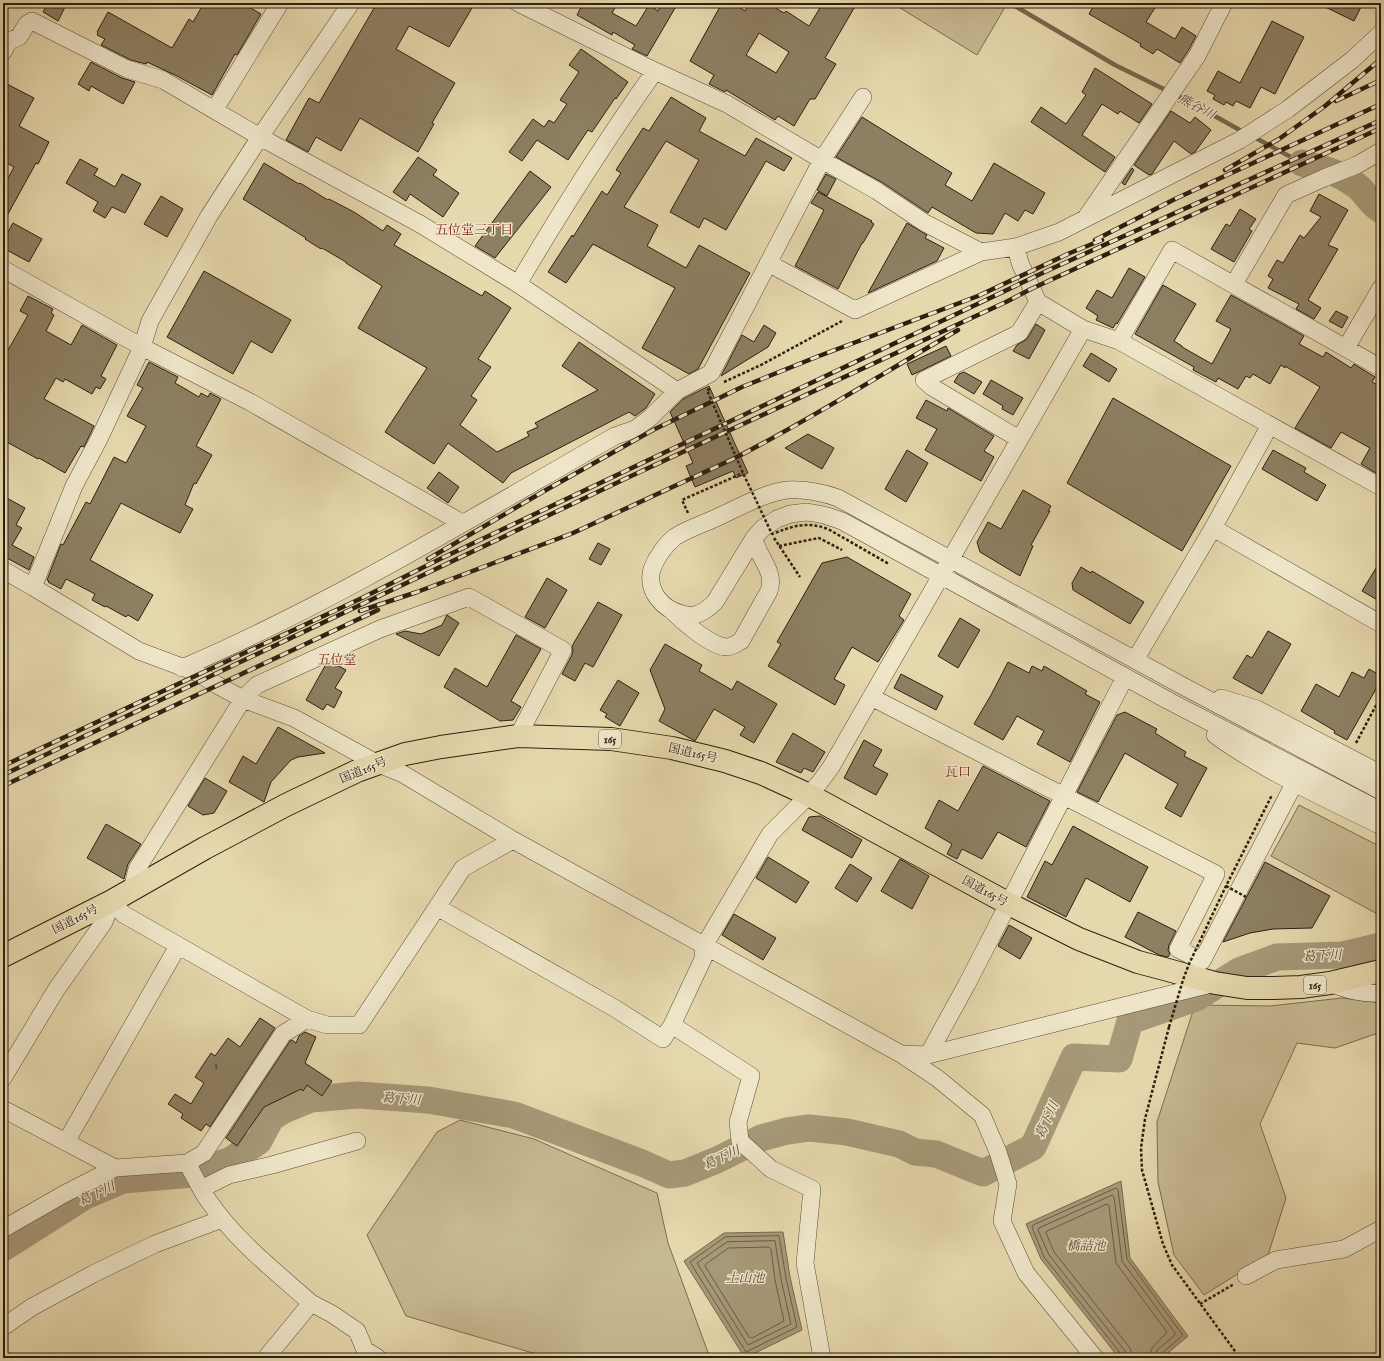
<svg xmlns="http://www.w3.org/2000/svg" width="1384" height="1361" font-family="'IM FELL English','Noto Serif JP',serif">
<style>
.green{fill:#c7b992;stroke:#7a6c51}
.water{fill:#a79978;stroke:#76684e}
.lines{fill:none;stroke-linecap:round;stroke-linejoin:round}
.shore{stroke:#6a5c44;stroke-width:1}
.stream{stroke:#76684e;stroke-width:4.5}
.river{stroke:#a79978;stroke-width:27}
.building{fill:#8d7f62;stroke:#2d1f10;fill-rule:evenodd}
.minor-casing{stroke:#5b4d37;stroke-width:18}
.highway-casing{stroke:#2d1f10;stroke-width:24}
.path{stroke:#2d1f10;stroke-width:2.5;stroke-dasharray:3 2;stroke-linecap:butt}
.minor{stroke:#efe6ca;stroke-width:17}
.highway{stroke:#e6d8ad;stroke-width:22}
.rail-casing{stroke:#2d1f10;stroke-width:4.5}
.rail{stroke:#efe6ca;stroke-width:3;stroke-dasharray:9;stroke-linecap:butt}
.path-bridge{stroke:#2d1f10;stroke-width:2.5;stroke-dasharray:3 2;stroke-linecap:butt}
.labels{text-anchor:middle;stroke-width:3;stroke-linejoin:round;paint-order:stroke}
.number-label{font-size:10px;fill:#453724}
.shield{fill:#efe6ca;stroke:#675b48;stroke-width:1}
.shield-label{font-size:11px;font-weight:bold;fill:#2d1f10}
.street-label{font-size:12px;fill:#2d1f10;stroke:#efe6ca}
.water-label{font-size:13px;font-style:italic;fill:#584a34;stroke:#efe6ca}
.neighbourhood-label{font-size:13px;fill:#7a1f14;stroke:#efe6ca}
</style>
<rect width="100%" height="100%" fill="#e6d8ad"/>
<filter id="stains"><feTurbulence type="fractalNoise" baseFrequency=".005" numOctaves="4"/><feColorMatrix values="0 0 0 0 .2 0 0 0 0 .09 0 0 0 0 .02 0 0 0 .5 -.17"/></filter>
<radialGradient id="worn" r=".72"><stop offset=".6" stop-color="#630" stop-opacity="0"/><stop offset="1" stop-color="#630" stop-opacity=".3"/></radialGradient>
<path class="green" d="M892,3H999L1005,7L977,55Z
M1299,805L1381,847V916L1271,856Z
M1342,998L1381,1003V1032L1335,1048L1297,1043L1260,1124L1286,1198L1268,1255L1204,1295L1174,1255L1158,1182L1157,1122L1195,1005L1270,1006Z
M460,1120L534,1139L657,1193L668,1243L710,1358H550L406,1316L367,1235L437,1132Z"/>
<path class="water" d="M1121,1181L1130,1258L1188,1336L1162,1358H1119L1041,1259L1026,1224Z
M783,1232L790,1277L802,1330L745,1358L684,1261L724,1233Z"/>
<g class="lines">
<path class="shore" d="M779,1236L786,1278L797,1327L746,1352L690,1262L725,1237Z
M775,1241L781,1279L791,1324L748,1345L697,1263L727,1242Z
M729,1248L769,1247L771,1249L775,1280L784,1321L752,1338L749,1337L705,1266L706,1264Z
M1122,1358L1121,1354L1044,1257L1032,1227L1033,1225L1116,1188L1118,1190L1127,1259L1182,1334V1336L1161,1354L1160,1358
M1127,1358L1125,1351L1049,1255L1038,1230L1039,1228L1112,1195L1114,1197L1122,1261L1175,1333V1335L1157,1350L1155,1358
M1133,1358L1130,1348L1054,1252L1046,1233L1047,1231L1107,1204L1109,1206L1116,1263L1167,1332L1152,1348L1149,1358"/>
<path class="stream" d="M1010,3L1115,65L1188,101L1245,133
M1252,136L1302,163"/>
<path class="river" d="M1302,163C1323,169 1339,172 1357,186C1366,193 1370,204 1381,210
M3,1248L85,1196L123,1180L192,1174L231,1160L259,1141L271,1118L284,1110L311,1099L358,1095L428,1100L514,1115L642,1163L669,1175L685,1173L717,1160L761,1138L787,1131L809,1128L847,1132L899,1144L915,1152L936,1154L983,1173L1033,1147L1074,1057L1119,1059L1130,1021L1196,998L1239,971L1277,957L1343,955L1381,946"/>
</g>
<path class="building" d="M48,3H57L65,7L58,21L43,12Z
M204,3H235L241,6L242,3L261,14L237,55L235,54L212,95L177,76L147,62L146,64L131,60L101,45L105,39L97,35L98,33L97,32L108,12L172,48L189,19L193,22Z
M377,3H475L449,47L409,26L396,49L455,83L432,123L434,124L418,152L360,118L341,151L316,137L308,152L286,140L309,98L319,103Z
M583,3H618L612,13L636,26L649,5L658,11L662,3H678L647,56L632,49L635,45L613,32L612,35L577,15Z
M722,3H732L745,11L750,3H767L784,13L786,11L809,26L823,3H857L825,58L836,64L815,99H810L794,126L778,116L775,120L726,90L725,92L709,84L714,75L690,61ZM759,33L789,52L776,73L746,55Z
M1095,3H1158L1146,22L1175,39L1182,27L1196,36L1188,51L1180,63L1157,49L1153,54L1140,46L1141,44L1089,14Z
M1317,3H1363L1354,21Z
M1272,21L1304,37L1275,94L1261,87L1250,108L1236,101L1233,106L1226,102L1224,105L1213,99L1215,95L1207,91L1218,71L1240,83Z
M581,49L628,82L616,99L615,98L592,132L588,130L568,160L537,140L522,161L509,152L533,119L544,127L549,120L554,123L567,104L560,100L579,72L569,65Z
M91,62L122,78L135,82L123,104L91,86L89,91L78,84Z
M1095,68L1152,104L1139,123L1120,111L1118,114L1102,104L1082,135L1115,157L1105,172L1031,122L1041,107L1066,124L1086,95L1082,92Z
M3,82L34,98L19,126L49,142L38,164L36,163L3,223V188L14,167L3,161Z
M671,97L706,118L699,131L745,156L756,138L792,158L784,171L766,161L726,230L704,218L699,228L670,212L699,160L666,141L624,207L658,225L647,246L686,268L699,245L750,273L698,369L689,374L642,348L675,288L593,244L566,283L548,272L572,235L573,237L602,191L607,195L621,173L616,170L643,128L649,131Z
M1171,111L1190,123L1195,117L1211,130L1195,152L1191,154L1174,141L1152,174L1149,175L1134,165Z
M862,117L952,173L945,185L972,201L994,163L1045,193L1033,214L1025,210L1018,221L1005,213L993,234L976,233L932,207L928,213L883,183L836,157Z
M418,157L437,170L433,175L459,193L443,217L410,194L406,201L393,192Z
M80,159L98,169L94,175L115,187L122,174L141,184L125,213L112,207L105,218L93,211L98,202L66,183Z
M264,163L299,184L300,183L328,200L329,199L354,212L383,231L387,225L401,234L394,245L482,296L485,291L511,308L478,359L491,367L471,396L477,400L460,425L497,452L529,436L527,432L538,427L535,423L598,390L562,366L579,342L655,394L646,408L635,416L629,412L511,473L503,483L448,443L434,464L385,432L427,368L358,328L382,286L346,263V262L322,248L321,249L305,239L306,238L243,199Z
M1132,168L1134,170L1125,185L1122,183Z
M530,171L551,187L495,258L475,246Z
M826,174L836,179L827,196L817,190Z
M818,192L872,221L871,222L874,224L863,243H862L838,289L795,266L824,210L811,203Z
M1319,194L1348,210L1328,245L1338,249L1308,300L1321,308L1314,319L1296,309L1299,304L1268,288L1273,279L1268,276L1277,260L1283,263L1300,235L1304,238L1321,217L1310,211Z
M161,196L183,209L167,237L144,224Z
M1240,209L1256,219L1249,229L1252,231L1234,262L1211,249L1226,224L1230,226Z
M13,223L42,239L29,262L3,248V241Z
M907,223L927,235L925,238L944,248L937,261L868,293Z
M1129,268L1145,277L1117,324L1116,323L1113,328L1096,320L1098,316L1086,308L1097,290L1112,298Z
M204,271L291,320L272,353L251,341L233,374L167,337Z
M1163,285L1196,304L1174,341L1182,346V347L1212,364L1231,329L1216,321L1231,295L1304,336L1299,344L1323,357L1326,352L1351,368L1354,364L1375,377L1372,382L1381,387V476L1361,464L1370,448L1341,432L1331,448L1295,428L1320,387L1285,366V368L1281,365L1270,384L1253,374L1250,378L1246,376L1238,389L1218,378L1216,382L1193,370L1194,367L1135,334Z
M28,296L53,309L51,313L54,315L46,331L71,345L82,325L117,345L101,376L106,379L100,389L96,387L92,394L65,379L63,382L56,378L44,399L94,426L84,447L81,446L65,473L39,458L38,459L3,440V359L28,315L20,311Z
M1336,311L1348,317L1342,328L1329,321Z
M1036,324L1045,330L1029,359L1013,351L1017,345L1027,339Z
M764,325L776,333L768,347L721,376L742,335L754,342Z
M946,346L951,356L912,375L907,364Z
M1091,353L1117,369L1109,382L1083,366Z
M149,362L178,377L175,383L199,397L201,393L208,397L210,393L221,399L196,446L212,455L196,484L194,483L185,505L193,509L180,533L121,503L90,560L153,595L138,621L128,615L126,617L106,606L105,607L92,600L95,594L66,579L61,589L48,582L49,581L47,580L61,544L63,545L86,502L90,504L114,457L126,463L146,426L127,416L143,388L137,385Z
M964,372L982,382L974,394L954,382L959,374Z
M991,380L1023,398L1013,415L1002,409L1003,406L983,394Z
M709,386L748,473L736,478L733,471L695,487L686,466L693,463L670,412L683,399Z
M1113,398L1231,466L1182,551L1067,483Z
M926,400L947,411L948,408L994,436L984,451L994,457L981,481L925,450L937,429L916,418Z
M808,434L834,448L822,469L785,448Z
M907,450L928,463L906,502L885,489Z
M1273,450L1306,468L1304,472L1326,485L1317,501L1262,469Z
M439,472L459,487L448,503L427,488Z
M1023,490L1051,506L1048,511H1050L1031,545L1033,546L1020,576L980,552L977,542L988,522L1001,529Z
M3,496L25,508L16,525L22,528L12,545L34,557L29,570L5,557L3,560Z
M598,543L610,549L601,565L589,559Z
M847,557L911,594L899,616L904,620L878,662L852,647L834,679L845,685L835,705L768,666L781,644L777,642L822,563Z
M1381,560V602L1362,591Z
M1081,567L1091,573L1092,571L1144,602L1130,624L1073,590L1072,583Z
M547,578L567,590L545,628L525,617Z
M598,602L622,615L593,667L585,663L575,681L562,674L572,655L573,650L572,646Z
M447,615L459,623L439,656L396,634L405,631L421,634L442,625Z
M960,618L980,630L958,668L938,656Z
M1268,631L1291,644L1262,694L1233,678L1247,655L1252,658Z
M516,635L541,649L511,701L521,707L513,720L500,721L444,687L455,668L487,687Z
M665,644L702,665L699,671L732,690L737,681L777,704L754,743L740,735L745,727L714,709L695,741L659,721L665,709L650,670Z
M331,662L346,670L335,688L342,692L334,708L327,704L323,710L306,700L326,664Z
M1008,662L1029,673L1032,666L1042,671L1044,666L1087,691L1085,694L1100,702L1070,762L1037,744L1044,731L1017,716L1003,740L974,724L991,695Z
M1369,669L1381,676V680L1347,740L1334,733L1335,731L1301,711L1316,684L1339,697L1352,672L1364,678Z
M901,674L943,696L936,710L894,688Z
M618,680L639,693L620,726L605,717L607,714L600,710Z
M1125,712L1157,729L1155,733L1186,752L1184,756L1207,768L1181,817L1165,808L1178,784L1125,753L1098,802L1077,792L1117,715Z
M278,727L325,753L298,757L291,760L271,782L264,802L229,782L243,756L256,764Z
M793,733L825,752L813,772L804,768L801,773L776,762Z
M864,740L882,750L873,766L888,774L876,795L844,778Z
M983,766L1050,801L1026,847L998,832L982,859L962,849L957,859L947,854L952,844L925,828L939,800L958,811Z
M205,778L227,791L214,813L203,815L188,806Z
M820,816L862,840L852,858L802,830L809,817Z
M106,824L141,844L128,864L124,879L87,858Z
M1073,826L1148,867L1130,902L1086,878L1066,917L1027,897L1045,861L1052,865Z
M768,857L809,882L796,903L756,878Z
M900,859L929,876L912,909L881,891Z
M1265,862L1330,896L1312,928L1273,929L1250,933L1223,942Z
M850,864L872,878L857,902L835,888Z
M1138,912L1176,931L1169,945L1168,950L1170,954L1168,957L1159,955L1125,937Z
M734,914L776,938L763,960L722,935Z
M1009,925L1032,938L1020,959L998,946Z
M260,1018L275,1028L210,1127L206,1124L201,1131L181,1118L183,1114L168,1104L175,1094L191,1104L204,1083L195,1077L211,1053L215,1056L228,1038L240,1047Z
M305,1032L316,1037L305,1063L332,1081L322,1096L307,1085L303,1091L301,1089L264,1107L237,1146L226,1138L290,1041L292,1040L296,1043L299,1036Z"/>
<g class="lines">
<defs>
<path id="minor" d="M518,3L655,71L727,104L822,160L877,191L925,223L981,252L1016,247L1020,263L1038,302L1083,329L1119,341L1381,487
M3,52L9,41L19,37L27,24L32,21L127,69L163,80L260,137L420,224L518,284L677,391L711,373L822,160L863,97
M215,109L280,3
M1087,216L1197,56L1224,3
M1016,247L1059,232L1240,140L1288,109L1352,60L1381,33
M768,263L855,310L981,252
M3,269L142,347L250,402L462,523
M518,284C561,211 606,140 655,71
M1234,284L1286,195L1324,178L1357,165L1381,151
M1119,341L1172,250L1381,368
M1346,348L1381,288
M1019,439L932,387L924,380L1019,333L1038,302
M1213,528L1381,624
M3,570L33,587L139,651L198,673L217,685L243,699L294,718L376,763L403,774L513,840L901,1054L928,1055L1215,983
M33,587L74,486L99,439L142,347L150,321L209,216L260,137L351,3
M673,612C683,622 712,647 727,647C732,647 737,643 741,641L769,591C776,571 758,558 754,538
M1135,660L1213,528L1270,425
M182,668C333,603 473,517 615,436L635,429L650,418L677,391
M871,697L1216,874L1178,949L1202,961L1295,782
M1221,698L1257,709L1381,774
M1215,735C1264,771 1327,799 1381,826
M1381,791L1181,685L838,498C821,492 805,489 787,490C764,493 738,508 716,518C703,524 687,529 675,537C665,545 656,558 652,569C646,591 663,610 683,614C686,615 691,616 695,615C702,613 709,608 715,602L754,538L763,528L777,519L790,514L807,512L824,515L842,521L1169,701L1381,811
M132,890L137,869L243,699L257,685L380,629L469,597L563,650L518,736
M437,907L616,1009L663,1039L672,1025
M1330,983C1348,990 1361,994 1381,993
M901,1054L937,1078L982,1115L998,1152L1008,1184L1002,1221L1026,1273L1095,1358
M928,1055L967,984L1125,677
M3,1078L56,990L104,922L112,901L123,914L307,1019L327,1025H359L463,868L513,840
M3,1109L115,1168
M66,1142L178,946
M187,1163C194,1175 200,1189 208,1200C236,1241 275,1271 311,1303L266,1358
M201,1189L229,1175L272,1165L357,1141
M3,1229L64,1194L115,1168L187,1163L204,1153L283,1034L307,1019
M1246,1276L1276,1260L1344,1249L1381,1229
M311,1303L332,1314L357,1331L365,1350L378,1358
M3,1327L32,1307L93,1274L155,1244L222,1219
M822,1358L805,1263L812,1189L771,1169L740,1141L738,1122L751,1076L672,1025L703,959L704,946L770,834L809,795L820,782L831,767L1083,329"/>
<path id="highway" d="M3,956L112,901L205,848L286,805L357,771L405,754L441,747L518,736L611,739L672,748L725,761L761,773L809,795L1009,904L1079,939L1138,962L1168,970L1215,983L1247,988H1274L1301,987L1330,983L1381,971"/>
</defs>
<use href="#minor" class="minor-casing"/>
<use href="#highway" class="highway-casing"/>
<path class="path" d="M724,382L761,365L842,321
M688,513L682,500L743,473
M774,538L800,577
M779,546L819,538L842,550
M1356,743L1381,696
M1169,1027L1145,1119L1141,1148L1142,1170L1163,1244L1172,1265L1240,1358
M1200,1304L1234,1284"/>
<use href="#minor" class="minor"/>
<use href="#highway" class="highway"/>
<defs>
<path id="rail" d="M1336,101L1381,80
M1225,170L1279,139L1325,106L1381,59
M1095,240L1175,199L1381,104
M428,559L546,490L653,430L742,387L819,356L978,296L1070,253L1102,240
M360,611L417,592L573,533L733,459C810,420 883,373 958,330
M3,766L362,598L440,559L1051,269L1381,120
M3,775L629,477L1006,302L1031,289L1381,128
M3,786L378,610"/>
</defs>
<use href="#rail" class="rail-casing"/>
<use href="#rail" class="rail"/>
<path class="path-bridge" d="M710,389L707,390L743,473L772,534C793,526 806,521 828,529L889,564
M1226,886L1246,897
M1169,1027L1183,980L1189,964L1226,886L1272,795"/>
</g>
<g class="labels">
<g class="number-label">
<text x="216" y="1069">1</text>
</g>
<g class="shield">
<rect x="599" y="730" width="22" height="18" rx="3"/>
<rect x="1304" y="976" width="22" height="18" rx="3"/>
</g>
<g class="shield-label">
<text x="610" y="743">165</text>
<text x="1315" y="989">165</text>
</g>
<g class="street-label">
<text transform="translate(693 753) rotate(13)" y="4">国道165号</text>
<text transform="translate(363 770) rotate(-22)" y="4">国道165号</text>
<text transform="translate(985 891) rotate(29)" y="4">国道165号</text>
<text transform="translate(75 919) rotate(-27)" y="4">国道165号</text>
</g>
<g class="water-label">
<text transform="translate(1197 106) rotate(28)" y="5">熊谷川</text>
<text transform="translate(1322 955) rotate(-3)" y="5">葛下川</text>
<text transform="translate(401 1098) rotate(4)" y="5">葛下川</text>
<text transform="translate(1046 1120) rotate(-66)" y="5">葛下川</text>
<text transform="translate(721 1157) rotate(-25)" y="5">葛下川</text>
<text transform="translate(96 1193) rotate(-25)" y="5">葛下川</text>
<text x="1086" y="1250">橋詰池</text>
<text x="745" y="1282">土山池</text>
</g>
<g class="neighbourhood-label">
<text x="474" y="234">五位堂三丁目</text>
<text x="337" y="664">五位堂</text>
<text x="958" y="776">瓦口</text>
</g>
</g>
<rect width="1384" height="1361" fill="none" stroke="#e6d8ad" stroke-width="16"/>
<rect x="4" y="4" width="1376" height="1353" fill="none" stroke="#2d1f10" stroke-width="2"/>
<rect x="8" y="8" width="1368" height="1345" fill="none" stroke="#2d1f10"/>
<rect width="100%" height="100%" filter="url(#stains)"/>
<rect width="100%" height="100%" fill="url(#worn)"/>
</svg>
